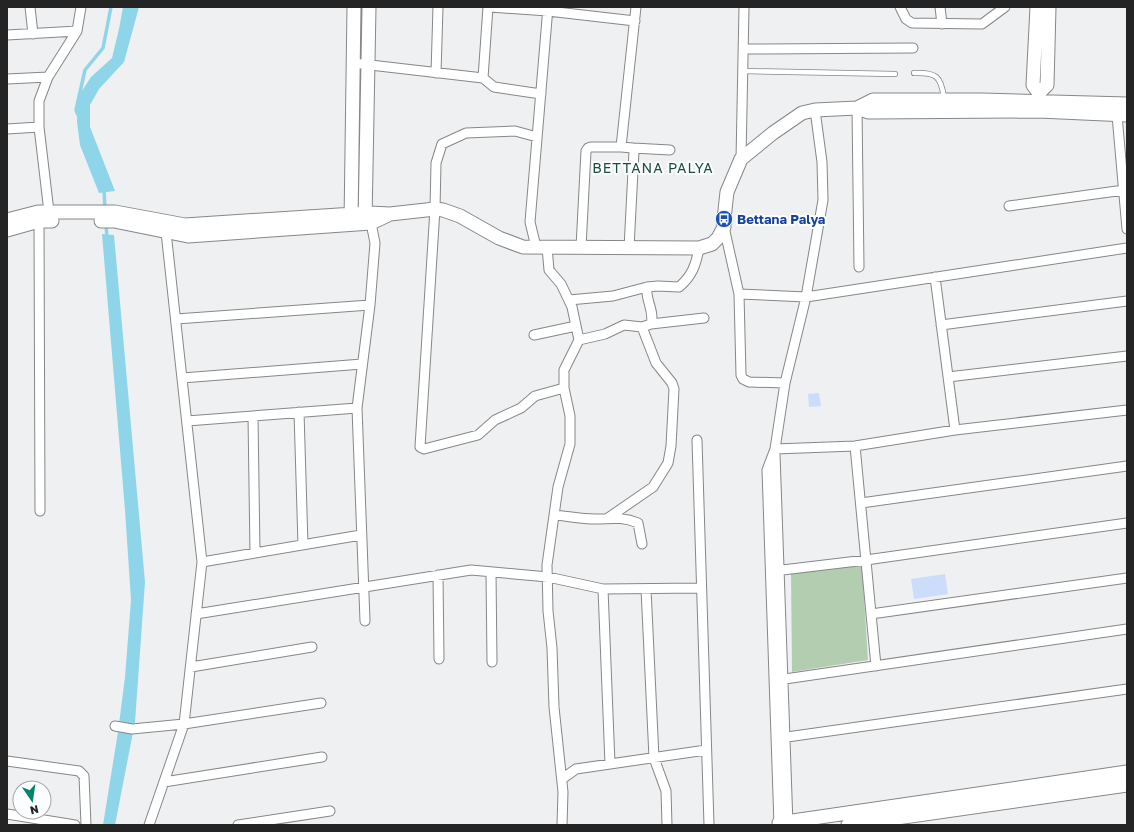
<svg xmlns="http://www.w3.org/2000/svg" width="1134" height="832" font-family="'Golos Text',sans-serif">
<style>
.green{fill:#b3cdb1}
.water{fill:#8ed5ea}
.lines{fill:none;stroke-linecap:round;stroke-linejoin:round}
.stream{stroke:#8ed5ea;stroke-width:3.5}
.building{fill:#cbddfb}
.lane-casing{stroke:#868788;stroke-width:6}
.street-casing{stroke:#868788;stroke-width:11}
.secondary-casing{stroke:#868788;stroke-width:15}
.lane{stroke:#fff;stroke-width:4.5}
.street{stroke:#fff;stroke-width:9}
.secondary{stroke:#fff;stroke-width:13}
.labels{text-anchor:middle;stroke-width:4;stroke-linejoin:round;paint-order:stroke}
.transit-label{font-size:13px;font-weight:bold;fill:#164399;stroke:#fcfdff;text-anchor:start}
.neighbourhood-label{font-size:14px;letter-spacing:1px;fill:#1a4d3e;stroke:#fcfdff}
</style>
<rect width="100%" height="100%" fill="#eff0f2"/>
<path class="green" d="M862,564L868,660L792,672L791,572Z"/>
<path class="water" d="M123,7H139L124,62L99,89L90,105V127L115,191L99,193L80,145L77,122L78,97L91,77L112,58L119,29Z
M102,234L114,235L145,582L135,722L115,825H103L118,732L125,677L131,600L125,510Z"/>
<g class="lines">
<path class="stream" d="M79,117L76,110L85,70L103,48L111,7
M104,189L105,209
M106,223L107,239"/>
</g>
<path class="building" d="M819,393L821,406L809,407L808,394Z
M945,574L948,594L914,599L911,579Z"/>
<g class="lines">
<defs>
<path id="lane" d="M743,71L895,74
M914,73C936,72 941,76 944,98"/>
<path id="street" d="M30,7L33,34
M490,7L548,11L635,21
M900,7L906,19L912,23L982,24L1005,7
M940,7L942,24
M7,35L77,31
M744,49L913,48
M353,63L483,78L494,87L541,94
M436,73L438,7
M483,78L488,7
M7,79L48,77
M857,108L859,267
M1117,115L1127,229
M7,129L39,127
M537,137L515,131L466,133L442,144L436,163L435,209L420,447L424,449L478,435L495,420L521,408L535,396L564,388
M633,148L670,150
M741,159L744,7
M1009,206L1124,190
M49,212L39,127V101L48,77L77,31L81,7
M39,221L40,511
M724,227L739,294L741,375L743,379L749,382L785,383
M536,247L530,222L548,7
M547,247L549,270L561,284L572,307L579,340L564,370V388L570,416V444L558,487L547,565L548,611L552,648L554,707L563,792L562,825
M581,247L586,151L588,148L591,147H621
M629,248L634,151L633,148L621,147L636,7
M935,277L955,430
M739,294L806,297L1127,248
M569,300L613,296L647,287
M176,319L370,305
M651,324L704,318
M941,325L1127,301
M534,335L576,326
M579,340L605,334L624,325L642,327L651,324C655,311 645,300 647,287L658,286L679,287C692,276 696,265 699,248
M948,377L1127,356
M182,378L362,364
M299,412L303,545
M253,416L255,553
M187,421L357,408
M697,440L709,825
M855,446L876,666
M775,449L855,446L955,430L1127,410
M775,454L788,825
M861,503L1127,466
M554,515C567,516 581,519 595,519C611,519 621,516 638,523L642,544
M608,518L653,487L668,463L671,446L674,389L672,383L656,363L642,327
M202,562L361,535
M774,571L866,560L1127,523
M491,572L492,662
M438,575L439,659
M603,589L610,764
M646,589L654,758L666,791L667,825
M196,614L471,570L548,577L603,589L701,588
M871,614L1127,578
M365,621L357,408L370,305L375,243L371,223
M191,667L312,647
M778,680L1127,629
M115,726L132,729L184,724L321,703
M780,738L1127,689
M7,761L79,771L84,776L86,825
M562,779L576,769L706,750
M164,782L322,757
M7,814L75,825
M149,825L184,724L202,562L166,232
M238,825L330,811
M779,825L767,470L775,449L785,383L806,297L823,200L822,162L815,110"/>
<path id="secondary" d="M1037,7L1033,85L1039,93
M857,108L868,112L1039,111L1127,115
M1039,108V93L1047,85L1049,7
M7,220L38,212H115L185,225L369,213L390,214L435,209L443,210L460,216L499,238L523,247L699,248L712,244L718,238L724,227V219L727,192L741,159L773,133L802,113L815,110L857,108L873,100H982L1127,104
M101,221H114L188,236L371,223L388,215
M365,221L369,7
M351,222L354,7
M7,230L39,221H52
M779,823L1127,772
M848,825L1127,785"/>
</defs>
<use href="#lane" class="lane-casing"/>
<use href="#street" class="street-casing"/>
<use href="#secondary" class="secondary-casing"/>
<use href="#lane" class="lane"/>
<use href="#street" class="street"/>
<use href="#secondary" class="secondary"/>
</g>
<defs>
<symbol id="bus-disc" viewBox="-11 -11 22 22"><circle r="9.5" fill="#1a4fb4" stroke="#fcfdff"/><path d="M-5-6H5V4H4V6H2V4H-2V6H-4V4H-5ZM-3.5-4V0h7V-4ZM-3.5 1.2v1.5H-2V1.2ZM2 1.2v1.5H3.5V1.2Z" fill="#fff"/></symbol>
</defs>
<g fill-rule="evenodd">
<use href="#bus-disc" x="714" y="209" width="20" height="20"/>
</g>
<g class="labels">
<g class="transit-label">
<text x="737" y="224">Bettana Palya</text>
</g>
<g class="neighbourhood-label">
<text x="653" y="173">BETTANA PALYA</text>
</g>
</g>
<rect width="1134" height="832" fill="none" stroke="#242425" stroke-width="16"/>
<g transform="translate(32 800) rotate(167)"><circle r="19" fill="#fcfdff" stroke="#a6a6a8"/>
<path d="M0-3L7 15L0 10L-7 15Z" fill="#008569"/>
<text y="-6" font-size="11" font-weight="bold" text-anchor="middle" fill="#242425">N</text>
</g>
</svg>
